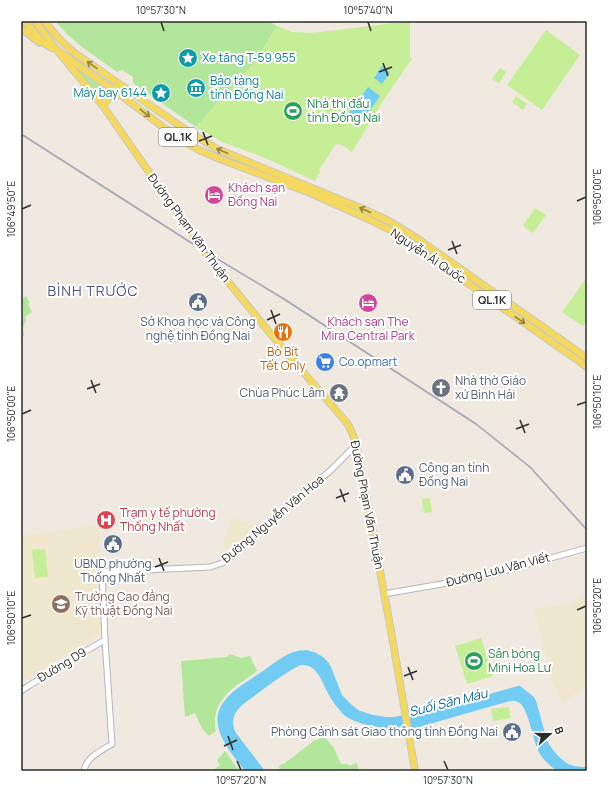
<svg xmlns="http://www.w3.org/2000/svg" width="608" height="792" font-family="Manrope,sans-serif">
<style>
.education{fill:#f0e7cf}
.medical{fill:#f5ddde}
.green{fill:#b2e69b}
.pitch{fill:#c5ee97}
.water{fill:#71cbf3}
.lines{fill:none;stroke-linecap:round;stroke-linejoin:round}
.minor-casing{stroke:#b3b5c1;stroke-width:7}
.major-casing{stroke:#c8c8c8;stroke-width:8}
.minor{stroke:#fff;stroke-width:5}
.major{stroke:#f5d85e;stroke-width:6}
.rail{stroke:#a2a4b8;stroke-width:1.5}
.oneway{stroke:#918246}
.ticks{fill:none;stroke:#2d2d2d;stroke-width:1.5}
.labels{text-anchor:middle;stroke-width:4;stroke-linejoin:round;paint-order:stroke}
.shield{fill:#fff;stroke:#6c6c6c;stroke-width:1}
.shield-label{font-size:11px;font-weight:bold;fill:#2d2d2d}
.culture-label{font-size:12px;fill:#0d838f;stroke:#fff;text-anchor:start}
.leisure-label{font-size:12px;fill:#27864d;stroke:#fff;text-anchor:start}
.hotel-label{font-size:12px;fill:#b23c85;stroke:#fff;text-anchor:start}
.street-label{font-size:12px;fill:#2d2d2d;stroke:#fff}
.service-label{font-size:12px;fill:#4e5e75;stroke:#fff}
.food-label{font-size:12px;fill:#c56008;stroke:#fff}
.shop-label{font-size:12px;fill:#366cbe;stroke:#fff;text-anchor:start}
.worship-label{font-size:12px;fill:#5b616d;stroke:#fff;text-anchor:start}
.health-label{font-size:12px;fill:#be3a42;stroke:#fff;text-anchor:start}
.education-label{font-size:12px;fill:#785e54;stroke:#fff;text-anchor:start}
.water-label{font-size:13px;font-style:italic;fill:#0a69a5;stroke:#fff}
.quarter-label{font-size:14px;letter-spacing:1px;fill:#4b5380;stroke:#fff}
.neatline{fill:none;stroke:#2d2d2d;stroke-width:1.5}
.ticks-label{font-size:10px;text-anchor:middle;fill:#2d2d2d}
</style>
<rect width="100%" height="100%" fill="#efe9e0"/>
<path class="education" d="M231,517L253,525L258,530L236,550L223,546Z
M96,525L99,534L103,632L21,681V536Z
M586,596L587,600V684L562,704L549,673L550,672L534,609L570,603Z"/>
<path class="medical" d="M97,516L113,517V526H99Z"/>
<path class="green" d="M55,21H268L277,26L254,63L196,127L133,83V77L122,70L117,72C95,56 72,42 55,21Z
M78,70L108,91L100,98Z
M26,296L30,303L28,304L32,312L25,317L26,319L23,328L24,336L21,337V317L23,315L21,311V300Z
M230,654L241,658L250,656L257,671C239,684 215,696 215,722C215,725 215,728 216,731L209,736L202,728L195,713L185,717L181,661L227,657Z
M324,736L334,748L341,764H347L350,766L356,763L360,771H280L279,766L285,763L315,740H317Z
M225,751L239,771H212L220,765L217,760Z"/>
<path class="pitch" d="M410,21V57L412,59L386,96L352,152L339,143L338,145L336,144L319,170L320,172L315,181L263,157L222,142L196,127L254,63L277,26L292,32L313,33Z
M546,30L580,55L542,110L507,85Z
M500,68L506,72L499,83L492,79Z
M516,96L527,104L523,110L512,102Z
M535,208L546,215L533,233L523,226Z
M587,277V321L583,326L562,312Z
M430,498L432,512L424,513L422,499Z
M45,549L48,577L35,578L32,550Z
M481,638L493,676L467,684L455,646Z
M509,707L511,718L493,721L491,709Z"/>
<path class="water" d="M382,66L390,72L382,84L374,78Z
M368,87L380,96L362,122L349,113Z
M306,650L314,652L323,657L328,662L331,667L342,695L353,706L360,711L373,715L386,717H394L405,715H415L518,686H520L534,697L536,701L547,740C550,748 563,763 571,765C576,767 582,767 587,767V771H557C550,766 541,758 538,750C533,740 528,706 518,702C514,700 510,701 506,702L412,729C395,731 357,726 344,715C338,709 333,702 329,695C323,685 318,664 302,665C293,666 256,695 246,702C235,710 229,720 236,733L265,771H245C230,751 204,724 226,699C235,688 249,681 260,673C270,666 286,653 297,651C300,650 303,651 306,650Z"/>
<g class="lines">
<defs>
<path id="minor" d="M384,594L482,577L587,548
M21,691L30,685L77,656L105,640
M84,771C86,757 101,751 112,744L105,640L102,572L210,567L222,563L234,555L290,504L330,471L357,444"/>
<path id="major" d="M25,21C32,29 45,49 56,49
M35,21L56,49L93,76L114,90L163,127L190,145L201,151L225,161L310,193L366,218L392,231L405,239L587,367
M44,21L62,42L76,54L186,130L217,149L363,209L389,221L418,239L587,358
M21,28L40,43
M56,49L103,106L208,257L274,338L347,423C357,439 358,454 361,472C364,487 367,502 370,516C386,601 401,686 415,771
M103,106L116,88"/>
</defs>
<use href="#minor" class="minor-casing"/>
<use href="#major" class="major-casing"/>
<use href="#minor" class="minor"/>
<use href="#major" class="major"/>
<path class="rail" d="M21,134L201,249L284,299L476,424L530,467L587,530"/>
</g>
<defs><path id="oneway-shaft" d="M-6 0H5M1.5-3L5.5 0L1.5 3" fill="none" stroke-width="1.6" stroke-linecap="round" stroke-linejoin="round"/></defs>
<g class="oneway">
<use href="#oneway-shaft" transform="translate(92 65) rotate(-145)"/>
<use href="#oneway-shaft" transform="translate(145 113) rotate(38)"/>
<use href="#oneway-shaft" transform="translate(222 151) rotate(-157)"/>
<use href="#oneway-shaft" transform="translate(365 210) rotate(-156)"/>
<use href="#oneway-shaft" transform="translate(520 320) rotate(35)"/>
</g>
<path class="ticks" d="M161,22L164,31M368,22L371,31M383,63L388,76M379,72L392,67M203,132L208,145M199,141L212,136M577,201L586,197M22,209L31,205M452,241L457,254M448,250L461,245M271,310L276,324M267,320L280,314M91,380L96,393M87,389L100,384M577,405L586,402M22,414L31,410M520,420L525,433M516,429L529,424M340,489L345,502M336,498L349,493M159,558L164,571M155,567L168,562M577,610L586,606M22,618L31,615M408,667L413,680M404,676L417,671M228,736L233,750M224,746L237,740M237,761L241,770M444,761L448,770"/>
<defs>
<symbol id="sight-disc" viewBox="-11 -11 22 22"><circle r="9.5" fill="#0f9aa8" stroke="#fff"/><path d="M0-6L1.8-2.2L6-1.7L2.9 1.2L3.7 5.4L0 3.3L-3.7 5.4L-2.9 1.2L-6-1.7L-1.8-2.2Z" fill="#fff"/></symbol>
<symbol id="museum-disc" viewBox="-11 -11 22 22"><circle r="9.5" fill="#0f9aa8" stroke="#fff"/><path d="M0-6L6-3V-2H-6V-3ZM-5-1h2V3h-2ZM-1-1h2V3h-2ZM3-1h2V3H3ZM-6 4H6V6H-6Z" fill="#fff"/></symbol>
<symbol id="stadium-disc" viewBox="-11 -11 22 22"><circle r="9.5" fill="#2e9e5b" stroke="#fff"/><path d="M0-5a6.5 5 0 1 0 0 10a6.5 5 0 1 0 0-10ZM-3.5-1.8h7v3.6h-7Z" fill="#fff"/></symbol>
<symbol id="hotel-disc" viewBox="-11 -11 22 22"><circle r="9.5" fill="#d1479c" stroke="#fff"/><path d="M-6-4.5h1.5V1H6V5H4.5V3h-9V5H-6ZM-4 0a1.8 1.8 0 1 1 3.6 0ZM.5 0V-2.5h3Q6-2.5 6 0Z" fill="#fff"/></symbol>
<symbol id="civic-disc" viewBox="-11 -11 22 22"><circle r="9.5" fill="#5c6f8a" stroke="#fff"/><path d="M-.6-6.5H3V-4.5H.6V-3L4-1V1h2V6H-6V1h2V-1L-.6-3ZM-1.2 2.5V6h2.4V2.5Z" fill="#fff"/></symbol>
<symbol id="restaurant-disc" viewBox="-11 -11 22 22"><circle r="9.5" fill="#e8710a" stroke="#fff"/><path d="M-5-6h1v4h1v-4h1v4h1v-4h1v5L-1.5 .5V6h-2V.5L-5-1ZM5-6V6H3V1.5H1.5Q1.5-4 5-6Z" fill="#fff"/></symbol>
<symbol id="supermarket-disc" viewBox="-11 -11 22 22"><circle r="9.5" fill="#3f7fe0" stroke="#fff"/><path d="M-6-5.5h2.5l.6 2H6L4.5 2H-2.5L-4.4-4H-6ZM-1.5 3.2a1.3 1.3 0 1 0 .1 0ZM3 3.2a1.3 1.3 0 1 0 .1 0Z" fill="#fff"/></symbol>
<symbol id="church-disc" viewBox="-11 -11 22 22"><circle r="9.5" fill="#6b7280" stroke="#fff"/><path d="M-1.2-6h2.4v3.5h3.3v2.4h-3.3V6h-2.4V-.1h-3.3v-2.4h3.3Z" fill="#fff"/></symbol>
<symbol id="temple-disc" viewBox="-11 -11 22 22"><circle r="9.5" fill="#6b7280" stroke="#fff"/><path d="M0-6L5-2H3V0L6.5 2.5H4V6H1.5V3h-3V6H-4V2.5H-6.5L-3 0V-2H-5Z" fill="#fff"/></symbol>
<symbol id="hospital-disc" viewBox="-11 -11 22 22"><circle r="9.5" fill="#e0444e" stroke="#fff"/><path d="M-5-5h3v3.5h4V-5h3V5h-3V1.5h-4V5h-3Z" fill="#fff"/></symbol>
<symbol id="university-disc" viewBox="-11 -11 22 22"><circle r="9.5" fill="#8d6e63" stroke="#fff"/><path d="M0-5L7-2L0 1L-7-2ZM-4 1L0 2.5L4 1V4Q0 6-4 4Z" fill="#fff"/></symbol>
</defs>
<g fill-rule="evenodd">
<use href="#sight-disc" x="177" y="47" width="22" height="22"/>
<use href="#museum-disc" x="185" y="77" width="22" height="22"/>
<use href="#sight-disc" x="150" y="82" width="22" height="22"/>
<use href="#stadium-disc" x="282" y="100" width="22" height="22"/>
<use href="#hotel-disc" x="203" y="184" width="22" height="22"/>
<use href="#civic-disc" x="187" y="291" width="22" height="22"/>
<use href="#hotel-disc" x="357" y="292" width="22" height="22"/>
<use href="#restaurant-disc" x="272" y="321" width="22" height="22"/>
<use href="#supermarket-disc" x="314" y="351" width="22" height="22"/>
<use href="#church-disc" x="430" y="377" width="22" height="22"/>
<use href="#temple-disc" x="328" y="382" width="22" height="22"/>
<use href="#civic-disc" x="394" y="464" width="22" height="22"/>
<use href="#hospital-disc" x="95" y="509" width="22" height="22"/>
<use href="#civic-disc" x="102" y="533" width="22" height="22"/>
<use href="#university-disc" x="50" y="593" width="22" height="22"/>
<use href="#stadium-disc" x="463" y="650" width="22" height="22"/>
<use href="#civic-disc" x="501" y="721" width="22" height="22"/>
</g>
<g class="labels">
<g class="shield">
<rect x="159" y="128" width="38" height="18" rx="3"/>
<rect x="473" y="291" width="38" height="18" rx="3"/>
</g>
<g class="shield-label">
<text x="178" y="141">QL.1K</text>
<text x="492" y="304">QL.1K</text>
</g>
<g class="culture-label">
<text x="202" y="62">Xe tăng T-59 955</text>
<text x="210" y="85">Bảo tàng<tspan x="210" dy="14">tỉnh Đồng Nai</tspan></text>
<text x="147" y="97" text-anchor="end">Máy bay 6144</text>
</g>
<g class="leisure-label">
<text x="307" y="108">Nhà thi đấu<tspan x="307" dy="14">tỉnh Đồng Nai</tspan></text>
<text x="488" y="658">Sân bóng<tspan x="488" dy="14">Mini Hoa Lư</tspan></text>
</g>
<g class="hotel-label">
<text x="228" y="192">Khách sạn<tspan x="228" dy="14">Đồng Nai</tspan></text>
<text x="368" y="326" text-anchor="middle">Khách sạn The<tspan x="368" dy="14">Mira Central Park</tspan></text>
</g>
<g class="street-label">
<text transform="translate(189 228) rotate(54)" y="4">Đường Phạm Văn Thuận</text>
<text transform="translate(428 256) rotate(34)" y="4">Nguyễn Ái Quốc</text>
<text transform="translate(367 505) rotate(79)" y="4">Đường Phạm Văn Thuận</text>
<text transform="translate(273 519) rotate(-40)" y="4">Đường Nguyễn Văn Hoa</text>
<text transform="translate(498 570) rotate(-14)" y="4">Đường Lưu Văn Viết</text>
<text transform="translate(62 665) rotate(-31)" y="4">Đường D9</text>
</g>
<g class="service-label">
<text x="198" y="326">Sở Khoa học và Công<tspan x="198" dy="14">nghệ tỉnh Đồng Nai</tspan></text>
<text x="419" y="472" text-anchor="start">Công an tỉnh<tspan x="419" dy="14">Đồng Nai</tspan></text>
<text x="113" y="568">UBND phường<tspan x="113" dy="14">Thống Nhất</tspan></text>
<text x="498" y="736" text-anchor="end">Phòng Cảnh sát Giao thông tỉnh Đồng Nai</text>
</g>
<g class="food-label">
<text x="283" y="356">Bò Bít<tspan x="283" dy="14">Tết Only</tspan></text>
</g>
<g class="shop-label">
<text x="339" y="366">Co.opmart</text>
</g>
<g class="worship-label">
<text x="455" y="385">Nhà thờ Giáo<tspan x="455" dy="14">xứ Bình Hải</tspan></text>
<text x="325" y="397" text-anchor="end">Chùa Phúc Lâm</text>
</g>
<g class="health-label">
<text x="120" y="517">Trạm y tế phường<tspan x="120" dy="14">Thống Nhất</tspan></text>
</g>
<g class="education-label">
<text x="75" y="601">Trường Cao đẳng<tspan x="75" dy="14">Kỹ thuật Đồng Nai</tspan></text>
</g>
<g class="water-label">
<text transform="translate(448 702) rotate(-14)" y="5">Suối Săn Máu</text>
</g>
<g class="quarter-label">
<text x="93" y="296">BÌNH TRƯỚC</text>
</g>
</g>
<rect width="608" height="792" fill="none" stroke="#ffffff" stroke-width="44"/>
<g transform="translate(550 734) rotate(69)" stroke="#ffffff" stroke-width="3" paint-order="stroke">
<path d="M0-3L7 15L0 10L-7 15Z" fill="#2d2d2d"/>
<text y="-6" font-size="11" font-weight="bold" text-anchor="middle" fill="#2d2d2d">B</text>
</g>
<rect x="22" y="22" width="564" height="748" class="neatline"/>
<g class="ticks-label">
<text x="161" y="14">10°57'30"N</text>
<text x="368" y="14">10°57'40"N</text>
<text transform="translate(597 197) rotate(-90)" y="4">106°50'00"E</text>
<text transform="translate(11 209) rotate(-90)" y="4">106°49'50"E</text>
<text transform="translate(597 402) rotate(-90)" y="4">106°50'10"E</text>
<text transform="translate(11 414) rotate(-90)" y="4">106°50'00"E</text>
<text transform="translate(597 606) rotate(-90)" y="4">106°50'20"E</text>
<text transform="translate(11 618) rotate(-90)" y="4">106°50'10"E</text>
<text x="241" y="784">10°57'20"N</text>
<text x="448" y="784">10°57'30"N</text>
</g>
</svg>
